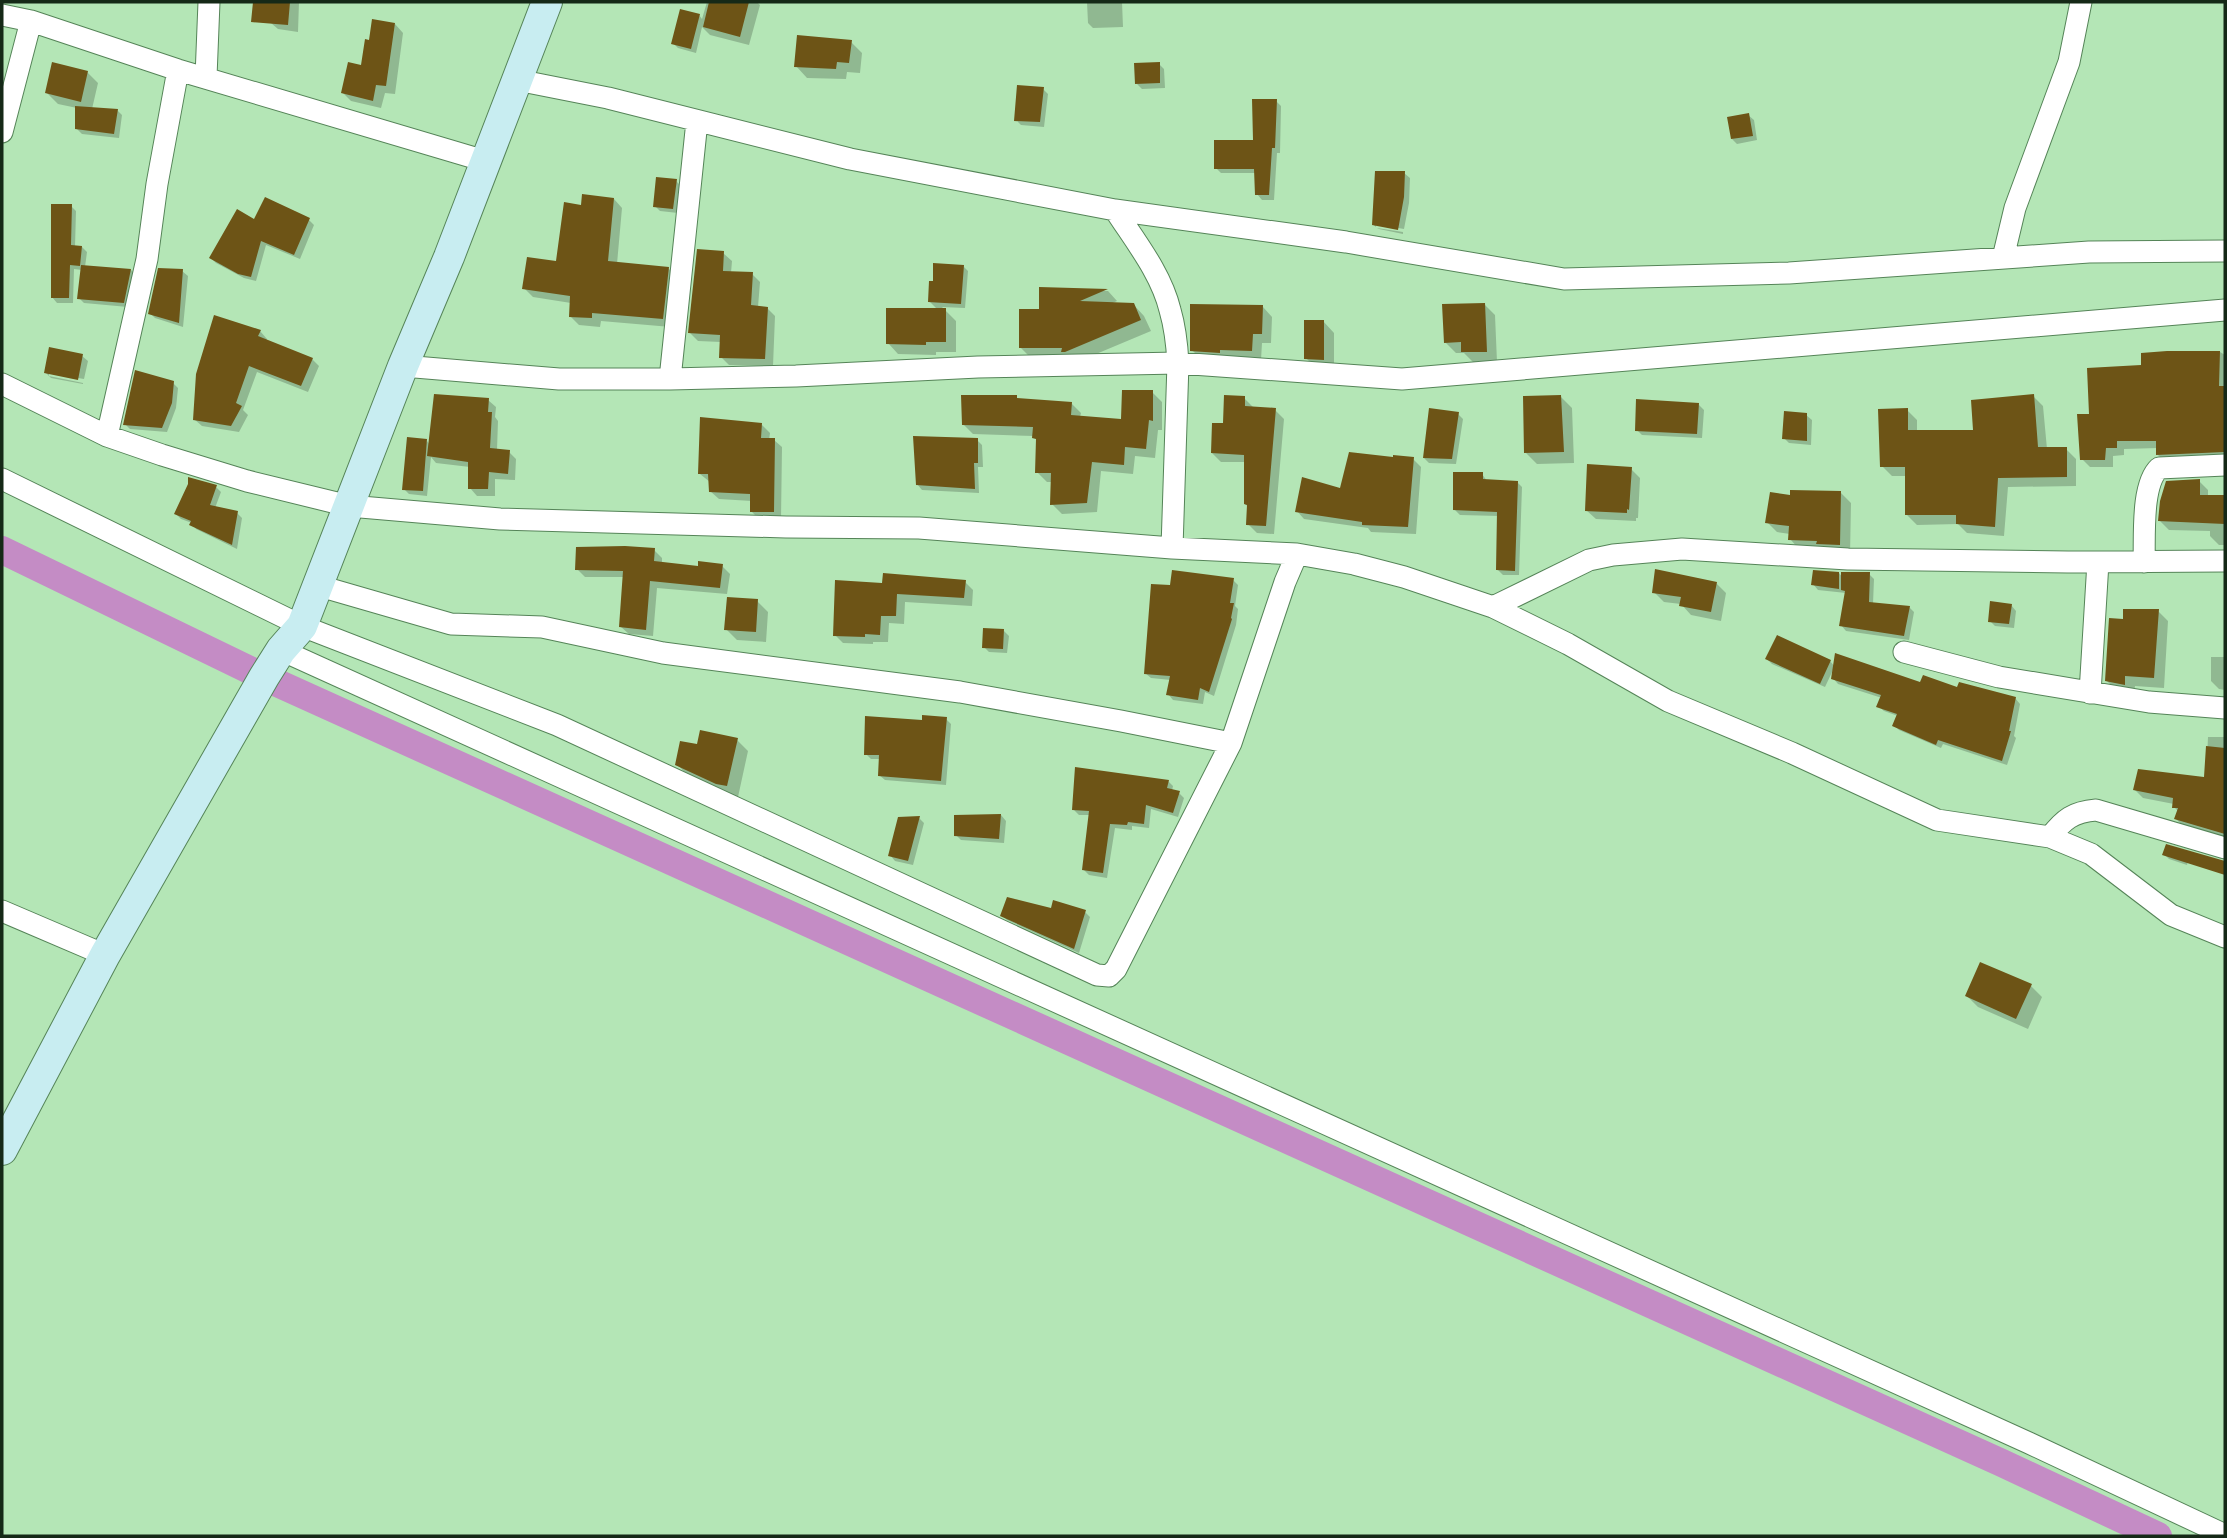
<svg xmlns="http://www.w3.org/2000/svg" width="2227" height="1538" font-family="'Open Sans',sans-serif">
<style>
.shadow{fill:#0003}
.lines{fill:none;stroke-linecap:round;stroke-linejoin:round}
.canal{stroke:#c48cc5;stroke-width:28}
.building{fill:#6d5416}
.street-casing{stroke:#558458;stroke-width:23}
.secondary-casing{stroke:#558458;stroke-width:32}
.street{stroke:#fff;stroke-width:21}
.secondary{stroke:#c8edf1;stroke-width:30}
</style>
<rect width="100%" height="100%" fill="#b4e6b6"/>
<path class="shadow" d="M273,2H299L298,32L278,29L271,23Z
M707,2H757L760,5L749,45L710,35L702,27L696,53L678,48L673,43L699,15L702,19Z
M1087,2H1122L1123,27L1093,28L1088,23Z
M395,24L403,33L395,94L385,93L381,108L351,101L343,93L363,67L371,42Z
M851,42L862,53L860,73L847,72L846,79L807,78L796,66Z
M1159,64L1164,69L1165,88L1142,89L1137,84Z
M87,72L98,83L92,109L117,110L122,115L119,138L82,134L76,128L77,108L58,104L47,93Z
M1043,89L1048,94L1044,127L1021,125L1016,120Z
M1276,101L1281,106L1280,153H1277L1274,200H1262L1257,194L1256,173H1221L1216,168L1255,142Z
M1748,115L1754,120L1757,140L1737,144L1732,139Z
M1404,173L1410,178L1409,203L1404,229L1376,224V227L1373,224Z
M676,181L681,186L678,213L660,211L655,206Z
M614,199L622,208L617,264L668,268L677,277L671,327L601,321L600,327L579,325L570,316L571,303L533,297L524,288L557,263L583,207Z
M71,206L76,211L75,247H82L87,252L85,267L131,270L136,275L128,307L84,303L79,298L82,270L74,269L73,303H57L52,297Z
M309,220L314,225L300,259L266,245L256,281L244,278L216,263L211,258L255,222Z
M1377,228L1403,232V234L1379,229Z
M723,253L732,261L731,273L752,274L760,282L758,307L767,308L775,316L773,366L729,365L721,357V342L698,341L690,333Z
M963,266L968,271L965,308L942,307L956,321V352H936V355L898,354L888,343L938,310L930,302Z
M182,271L188,276L183,327L155,318L150,313Z
M1041,289L1108,291L1117,301L1110,304H1133L1144,316L1151,331L1077,362L1031,358L1020,347L1040,311Z
M1485,305L1495,315L1497,362H1473L1464,353H1456L1445,342Z
M1263,307L1272,317L1271,343H1262L1261,360H1202L1192,350Z
M1323,321L1334,333V371L1317,369L1306,358Z
M260,331L267,339L266,341L312,359L319,366L308,392L257,372L243,410L248,415L239,432L202,426L194,419Z
M2220,352L2225,355V460L2166,463L2158,455V448L2124,449V455L2113,456V467H2090L2082,459L2090,415L2143,367Z
M82,356L88,361L84,379L49,373V376L46,373Z
M49,376L83,383V384L51,378Z
M173,383L178,388L176,408L167,432L130,429L125,424Z
M1152,392L1162,402V430H1158L1155,458L1135,456L1133,474L1101,471L1097,512L1062,514L1052,504L1053,482H1047L1037,472L1038,442L1034,436L973,434L963,424L1016,397L1019,400L1071,403L1081,413L1080,417L1123,421Z
M2033,396L2043,406L2047,449H2066L2076,459V486L2008,487L2004,536L1967,533L1958,524L1917,525L1907,515V476H1892L1882,466L1907,410L1917,420V432H1975Z
M1561,397L1572,408L1574,463L1537,464L1526,453Z
M1244,398L1253,407L1275,410L1284,419L1274,534L1257,533L1248,524L1249,507L1245,504V462H1221L1212,453L1225,424Z
M488,400L496,407L495,417L498,421L497,450L509,452L516,459L515,480L495,479V496H477L470,488V467L436,463L431,457L427,496L409,494L404,489L427,441L430,445Z
M1699,405L1704,410L1702,438L1642,435L1637,430Z
M1458,414L1463,419L1456,464L1429,463L1424,458Z
M1806,415L1812,420L1811,445L1789,443L1784,438Z
M762,425L770,433L769,440H774L782,447L781,519H759L751,511L752,501L719,499L710,491V482L700,474Z
M977,440L982,445L983,467H978L979,493L922,490L917,484Z
M1413,459L1421,467L1416,534L1371,532L1368,528L1304,519L1297,511Z
M1631,469L1640,478L1638,518H1636V521L1596,519L1586,510Z
M1482,474L1487,481L1517,482L1522,487L1519,575H1503L1498,570L1499,516L1460,515L1455,510Z
M2199,481L2208,490V496L2225,497V545H2219L2210,536V531L2169,530L2160,521Z
M216,487L221,492L215,508L237,513L242,518L237,549L196,529L192,523L181,519L176,514Z
M1841,493L1851,503L1850,555L1800,550L1790,539V534L1777,532L1767,522L1791,497Z
M654,550L662,558V564L699,567L722,566L730,574L727,594L657,588L653,636L629,634L621,627L625,577H585L577,569Z
M1839,573L1843,578L1869,574L1874,579L1873,604L1909,607L1914,612L1909,640L1846,631L1841,625L1846,593L1818,590L1813,584Z
M1233,580L1238,585L1235,606L1238,609L1236,625L1214,696L1205,692L1203,704L1173,700L1168,694L1171,680L1151,678L1145,673Z
M965,582L973,590L972,606L905,602L904,624L889,623L888,642H873V644L843,643L835,635L884,584Z
M1716,583L1726,593L1721,621L1691,615L1681,604L1664,602L1654,592Z
M757,601L768,612L766,642L737,640L726,629Z
M2011,605L2016,611L2014,628L1995,626L1990,621Z
M2158,611L2168,621L2164,688L2135,686L2134,694L2117,691L2107,681L2125,621Z
M1004,631L1009,636L1007,653L989,652L984,647Z
M2211,657H2225V690L2219,689L2211,681Z
M1767,659L1830,661L1835,667L1921,685L2015,698L2020,704L2014,736L2016,738L2007,765L1943,744L1941,748L1899,730L1894,725L1898,716L1884,711L1878,706L1882,698L1838,684L1833,678V670L1825,687L1772,664Z
M946,719L951,724L946,785L885,780L879,775L881,759H871L866,754L924,722Z
M2208,737H2225V839L2184,827L2176,819L2179,812L2174,807V804L2143,798L2135,790L2206,779Z
M737,740L748,751L738,797L729,795L688,776L677,764L699,746Z
M1168,781L1173,786L1172,791L1179,793L1184,798L1178,817L1151,809L1149,828L1132,826V830L1115,828L1107,878L1089,875L1084,870L1091,815H1079L1074,810Z
M1001,815L1006,821L1004,843L961,840L956,835Z
M919,818L924,823L913,865L895,861L890,855Z
M2164,854L2189,857L2187,865L2169,859Z
M1052,910L1085,912L1090,917L1079,953L1007,920L1002,915Z
M2031,986L2042,997L2028,1029L1978,1007L1967,996Z"/>
<g class="lines">
<path class="canal" d="M2,550L264,677L2002,1463L2158,1536"/>
</g>
<path class="building" d="M253,2H290L288,25L251,22Z
M709,2H749L740,37L703,27Z
M680,9L700,14L691,49L671,44Z
M372,19L395,23L386,86L376,85L373,101L341,93L348,62L361,65L365,39L369,40Z
M797,35L852,40L849,63L837,62L836,69L794,67Z
M52,62L88,71L81,102L45,93Z
M1160,62V83L1135,84L1134,63Z
M1017,85L1044,87L1040,122L1014,121Z
M1252,99H1277L1275,148H1272L1269,195H1255L1254,169H1214V140H1253Z
M75,106L118,109L114,134L75,129Z
M1749,113L1753,136L1731,139L1727,117Z
M1375,171H1405L1404,197L1398,230L1372,225Z
M656,177L677,179L673,209L653,207Z
M582,194L614,198L608,261L669,267L663,319L592,313V318L569,317L570,296L522,289L527,257L556,261L564,202L581,205Z
M265,197L310,218L294,255L261,241L251,277L238,274L209,258L237,209L254,219Z
M51,204H72L71,245L82,246L80,266L70,265L69,298H51Z
M697,249L724,251L723,271L753,272L751,305L768,307L765,359L719,358L720,335L688,333Z
M933,263L964,265L961,304L928,302L929,281H933Z
M81,265L131,269L124,303L77,299Z
M158,268L183,269L179,323L148,314Z
M1039,287L1108,289L1080,301L1134,303L1141,320L1065,352H1061L1062,348H1019V309H1039Z
M1485,303L1487,352H1461V342L1444,343L1442,304Z
M1190,304L1263,305L1262,334H1253L1252,351L1220,350V353L1190,351Z
M886,308H946V342H926V345L886,344Z
M214,315L261,330L258,336L313,358L301,386L249,366L236,403L242,406L231,426L193,420L196,374Z
M1304,320H1324V360L1304,359Z
M49,347L83,354L78,380L44,373Z
M2167,351H2220L2219,386H2225V452L2156,455V441H2117V448H2106L2105,460H2080L2077,414H2089L2087,368L2141,365V353Z
M135,370L174,381L172,403L162,428L123,425Z
M1122,390H1153V421L1149,420L1146,449L1125,447L1124,465L1092,462L1087,503L1050,505L1051,473H1035L1036,439L1032,438L1033,427L962,425L961,395H1017V398L1072,402L1071,415L1121,419Z
M434,394L489,398L488,412H492L490,448L510,450L508,474L489,472L488,489H468V462L427,456Z
M2034,394L2038,447H2067V477L1998,478L1995,527L1956,524V515H1905V467H1880L1878,409L1908,408V430H1973L1971,400Z
M1224,395L1245,396V406L1276,408L1266,526L1246,525L1247,505L1244,504V455L1211,453L1212,423H1223Z
M1561,395L1564,452L1524,453L1523,396Z
M1636,399L1699,403L1697,434L1635,431Z
M1429,408L1459,412L1452,459L1423,458Z
M1784,411L1807,413V441L1782,439Z
M700,417L762,423L761,438H775L774,512H750V494L709,492L708,474H698Z
M913,436L978,438V463H974L975,489L916,485Z
M407,437L427,439L423,491L402,490Z
M1349,452L1393,457V455L1414,457L1408,527L1362,525V522L1295,512L1302,477L1340,488Z
M1587,464L1632,467L1629,510L1627,509V513L1585,511Z
M1453,472H1483V479L1518,481L1515,571L1496,570L1497,512L1453,510Z
M188,477L217,485L210,505L238,511L232,545L189,525L191,521L174,514L188,484Z
M2200,479V495H2225V524L2158,521L2160,501L2166,481Z
M1790,490L1841,491L1840,545L1816,544L1817,541L1788,540L1789,526L1765,523L1770,492L1790,495Z
M625,546L655,548L654,561L698,566V561L723,564L720,588L650,581L646,630L619,627L623,571L575,570L576,547Z
M1655,569L1717,582L1711,612L1679,606L1681,597L1652,593Z
M1172,570L1234,578L1230,603H1234L1231,618L1232,619L1209,692L1200,688L1198,700L1166,695L1170,676L1144,674L1151,584L1170,585Z
M1813,570L1839,572V589L1811,585Z
M1841,572H1870L1869,602L1910,606L1904,636L1839,626L1845,591L1841,590Z
M883,573L966,580L964,598L897,594L896,616H881L880,635L865,634V637L833,636L835,580L882,583Z
M727,597L758,599L756,632L724,630Z
M1990,601L2012,604L2009,624L1988,622Z
M2123,609H2159L2154,678L2125,676V685L2105,681L2109,618L2123,619Z
M983,628L1004,629L1003,649L982,648Z
M1777,635L1831,660L1820,684L1765,659Z
M1835,653L1920,682L1923,675L1957,687L1959,682L2016,697L2009,731H2011L2002,761L1938,740L1936,745L1892,726L1897,714L1876,707L1881,695L1831,679Z
M922,715L947,717L941,781L878,776L879,755H864L865,716L922,720Z
M700,730L738,738L727,786L716,784L675,765L680,741L697,744Z
M2206,746L2225,748V834L2174,819L2178,808H2172L2173,798L2133,790L2138,769L2204,777Z
M1075,767L1169,780L1167,788L1180,791L1173,813L1146,805L1144,824L1128,822L1127,825L1110,824L1103,873L1082,870L1089,811L1072,810Z
M1001,814L999,839L954,836V815Z
M920,816L908,861L888,856L898,817Z
M2166,844L2225,861V875L2162,855Z
M1007,897L1051,908L1053,900L1086,910L1074,949L1000,916Z
M1980,962L2032,984L2016,1019L1965,996Z"/>
<g class="lines">
<defs>
<path id="street" d="M2,15L31,21L178,70L485,161
M206,77L209,2
M517,80L608,98L850,159L1115,210L1346,242L1564,279L1789,273L2089,252L2225,251
M2,132L31,21
M1115,210C1135,241 1161,273 1170,310C1175,327 1177,345 1178,363L1172,548
M2003,258L2015,208L2069,62L2081,2
M403,366L559,379H670L796,376L978,367L1178,363L1402,379L2225,310
M670,379L697,121
M2,384L107,436L162,455L247,481L349,506L500,519L786,527L919,528L1172,548L1297,554L1354,564L1404,577L1493,607L1568,644L1668,701L1792,753L1937,820L2050,837L2091,854L2171,915L2225,937
M107,436L147,259L157,184L178,70
M2,479L302,626L557,725L1097,975L1109,976L1116,969L1231,743L1285,582L1297,554
M2144,562C2145,537 2141,485 2159,468L2225,465
M316,585L451,624L542,627L663,653L960,692L1121,721L1231,743
M1493,607L1589,560L1613,555L1682,549L1848,559L2068,562L2225,561
M281,650L2029,1443L2225,1535
M1904,652L1999,677L2149,702L2225,708
M2090,693L2098,562
M2050,837C2064,819 2073,812 2096,810L2225,848
M2,911L105,955"/>
<path id="secondary" d="M2,1150L105,955L264,677L281,650L302,626L403,366L449,257L547,2"/>
</defs>
<use href="#street" class="street-casing"/>
<use href="#secondary" class="secondary-casing"/>
<use href="#street" class="street"/>
<use href="#secondary" class="secondary"/>
</g>
<rect width="2227" height="1538" fill="none" stroke="#152917" stroke-width="7"/>
</svg>
